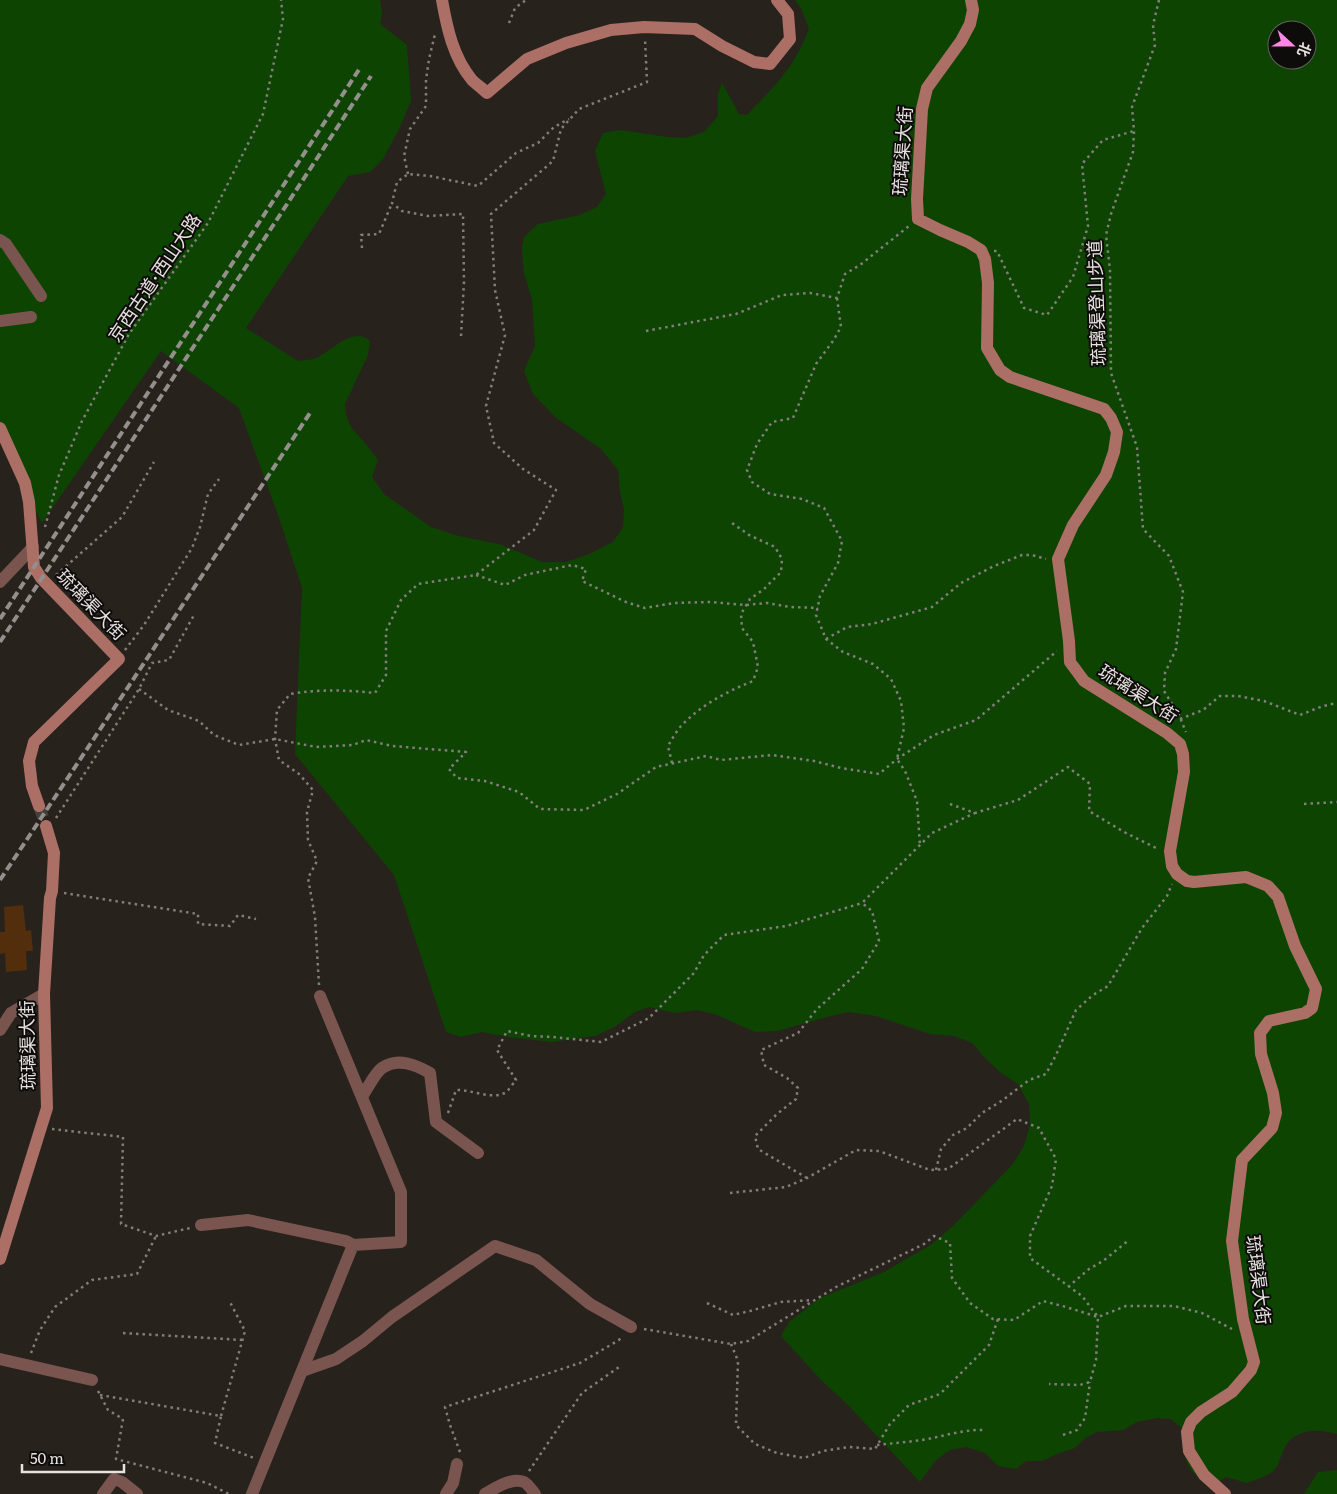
<svg xmlns="http://www.w3.org/2000/svg" width="1337" height="1494" font-family="Literata,'Noto Sans SC',serif">
<style>
.green{fill:#0e4402;fill-rule:evenodd}
.building{fill:#522e0d}
.lines{fill:none;stroke-linecap:round;stroke-linejoin:round}
.secondary-tunnel{stroke:#443f3a;stroke-width:12;stroke-dasharray:12 6;stroke-linecap:butt}
.path{stroke:#837e7a;stroke-width:2.5;stroke-dasharray:2.5 4;stroke-linecap:butt}
.street{stroke:#7a544f;stroke-width:12}
.secondary{stroke:#ab6f66;stroke-width:12}
.rail{stroke:#948f8c;stroke-width:4;stroke-dasharray:8 4;stroke-linecap:butt}
.labels{text-anchor:middle;stroke-width:4;stroke-linejoin:round;paint-order:stroke}
.street-label{font-size:18px;fill:#e6e2df;stroke:#0e0c0a}
</style>
<rect width="100%" height="100%" fill="#28221d"/>
<path class="green" d="M0,0H380L382,13L380,24L407,45L411,101L398,131L383,159L370,172L348,176L246,328L298,361C303,360 309,360 314,359C331,352 353,325 370,341L368,355L345,404L346,415L351,427L365,443L378,460L372,477L384,494L431,527L455,535L502,545L542,562H566L589,554L613,542L623,527L624,509L620,492L618,470L601,449L555,417L533,394L524,371L535,346L532,300L524,273L522,249L524,237L538,224L580,215L597,207L606,194L595,151L603,133L620,130L667,137L686,138L704,132L718,116V94L722,83L739,114L747,115C775,86 794,68 809,29L801,8L795,0H1337V1434C1320,1429 1298,1428 1287,1444C1281,1452 1280,1466 1272,1472C1265,1477 1254,1480 1247,1483L1226,1477L1214,1485C1186,1476 1182,1456 1184,1430L1171,1419L1157,1418L1137,1422L1123,1430L1097,1432L1084,1439L1075,1448L1057,1454L1042,1461H1026L1016,1469L998,1466L985,1453L966,1447L950,1450L936,1460L920,1482L847,1404L822,1381L781,1336L789,1322L820,1298L884,1272L932,1244L954,1225L1012,1165L1024,1146L1030,1125L1029,1104L1018,1084L1000,1072L987,1060L972,1043L954,1036L930,1034L876,1016L848,1012L823,1018L778,1031L755,1032L717,1015L698,1010L674,1013L649,1007L635,1012L616,1026L595,1036L551,1042L508,1037L482,1032L461,1037L446,1032L394,875L295,754L302,588L278,515L239,408L161,351L42,523L0,441ZM1277,30H1307V60H1277Z
M1337,1470V1494H1304L1318,1472Z"/>
<path class="building" d="M23,905L26,931L31,930L33,951H26L27,970L6,972L5,953L0,954V932H5L4,907Z"/>
<g class="lines">
<path class="secondary-tunnel" d="M39,806L46,826"/>
<path class="path" d="M1159,0L1153,25L1155,45L1132,107L1134,131L1133,152L1111,214L1106,235L1110,270L1111,373L1137,447L1143,529L1169,556L1183,592L1176,649L1165,673L1164,691L1179,715L1186,732
M509,23L515,8L526,0
M408,174L404,156L410,129L426,106V80L429,59L435,34
M362,248L361,235L379,234L392,203
M994,251H997L1024,308L1047,315L1073,277L1088,226L1082,164L1103,140L1134,131
M837,298L841,327L833,341L816,364L793,418L772,422L757,444L747,470L752,482L770,494L802,499L824,508L842,541L838,563L820,596L816,615L826,639L843,652L873,664L891,679L901,701L904,728L897,759L905,771L917,801L920,846
M646,331L736,314L782,295L810,293L837,298L845,274L860,265L909,226
M461,336L464,282L463,214L428,216L402,211L392,203L397,182L408,174L430,176L478,186L516,153L538,143L554,127L569,119
M45,527L59,475L82,421L129,334L208,223L263,114L283,19L281,0
M56,575L122,517L154,462
M476,575L505,585L525,575L572,565L586,569L582,581L626,602L645,608L674,603L710,602L746,605L767,603L790,607L818,608
M826,639L847,627L872,624L932,607L961,583L994,566L1022,555H1032L1046,559
M125,650L144,625L192,548L200,527L208,494L219,479
M139,689L168,710L199,721L214,735L239,745L275,739L316,747L353,745L366,740L392,746L466,752L449,769L457,778L485,781L519,792L540,809L584,810L617,794L656,767L706,756L721,760L772,755L814,761L841,768L879,774L897,759L934,735L976,720L1057,651
M1180,719L1203,710L1220,696H1238L1264,701L1300,715L1323,706L1337,703
M672,763L668,746C672,739 676,732 681,726C701,705 726,692 753,681L758,667L753,642L742,628L741,614L750,599L764,589L781,572L782,559L775,547L749,535L732,523
M950,804L975,813L1018,800L1068,767L1090,784L1089,811L1124,832L1158,849
M1304,804L1337,802
M56,818L139,689L152,663L169,660L194,615
M64,893L198,914V924L230,926L238,915L256,919
M319,985L315,917L308,878L317,861L308,840L307,812L313,790L299,774L279,760L275,739L277,710L290,694C320,689 346,690 375,693L386,675V631L401,600L418,584L476,575L534,530L556,490L523,469L494,443L486,406L505,335L495,290L491,214L553,161L561,129L579,109L647,82L645,39
M448,1113L456,1090C470,1089 494,1101 506,1092C510,1089 513,1083 516,1080L497,1050L507,1031L531,1036L553,1037L601,1042L649,1018L694,973L704,955L724,935L786,926L862,903
M52,1129L123,1137L121,1224L156,1236L190,1228
M936,1170L941,1149L953,1135L967,1128L982,1113L1003,1100L1029,1080L1046,1074L1056,1055L1076,1010L1093,995L1108,986L1142,928L1167,896L1172,884
M807,1178L758,1149L755,1136L777,1114L796,1099L798,1088L787,1078L764,1065L761,1050L798,1033L817,1009L862,969L879,941L872,911L862,903L932,833L975,813
M730,1193L786,1187L807,1178L856,1150L879,1151L930,1170L948,1169L1017,1119L1039,1128L1056,1159L1052,1186L1030,1236V1258L1082,1296L1098,1317L1096,1360L1090,1382L1080,1385L1049,1384
M1068,1287L1089,1269L1103,1261L1129,1240
M707,1303L733,1315L750,1311L781,1302L813,1300
M644,1329L731,1344L748,1341L836,1287L924,1244L934,1236L950,1243L952,1278L970,1303L993,1319L1014,1320L1043,1301L1066,1307L1098,1317L1126,1306H1174L1202,1313L1232,1329
M123,1333L242,1340
M731,1344L738,1361L736,1425L755,1444L777,1453L804,1458L823,1451L849,1447L875,1449L890,1424L909,1405L940,1394L989,1345L998,1319
M31,1353L40,1330L55,1307L92,1280L137,1274L156,1236
M98,1391L108,1410L123,1419L116,1459L207,1483L229,1494
M100,1395L221,1416L215,1443L254,1458
M221,1416L245,1331L230,1302
M1063,1435L1077,1430L1085,1418L1090,1382
M877,1445C894,1443 911,1442 928,1439C947,1435 966,1429 986,1430
M460,1452L450,1425L445,1407L580,1363L619,1340L622,1336
M529,1471L582,1393L622,1365"/>
<path class="street" d="M0,240L6,244L41,296
M0,321L31,317
M0,582L33,547
M0,1030L11,1013L44,994
M362,1097C367,1089 375,1073 382,1068C398,1057 416,1065 430,1073L436,1122L478,1153
M201,1225L248,1220L346,1241L353,1245L401,1242V1192L320,996
M0,1359L92,1380
M302,1371L336,1359L363,1341L392,1317L495,1246L536,1260L590,1304L631,1327
M103,1494L114,1479L122,1482L137,1494
M252,1494L353,1245
M446,1494L453,1483L457,1464
M485,1494C495,1488 512,1477 524,1482C528,1484 532,1490 535,1494"/>
<path class="secondary" d="M442,0C447,28 453,57 472,80C476,84 482,88 487,93L527,59L566,43L611,30L644,27L695,29L722,46L754,62L770,64L790,39L788,14L777,0
M971,0L973,10L970,24L961,41L927,88L922,109L917,199L918,219L940,230L968,242L981,250L985,259L988,283L987,348L1000,370L1010,377L1104,409L1111,418L1117,432L1114,452L1106,475L1073,525L1058,559L1069,641L1070,662L1084,681L1167,733L1180,744L1183,754L1184,772L1170,851L1172,866L1177,874L1187,881L1194,882L1246,877L1268,886L1278,897L1295,946L1316,989L1312,1008L1305,1013L1269,1021L1260,1033L1261,1054L1273,1093L1276,1113L1272,1128L1242,1160L1232,1241L1243,1319L1254,1362L1251,1370L1232,1392L1201,1412L1191,1422L1187,1432L1189,1451L1204,1475L1225,1494
M0,428L25,483L29,502L34,567L41,578L119,659L34,742L29,761L32,786L39,806
M0,1259L47,1108L44,994L50,898L52,891L54,853L46,826"/>
<path class="rail" d="M0,619L360,68
M0,642L371,76
M0,880L310,413"/>
</g>
<g class="labels">
<g class="street-label">
<text transform="translate(903 151) rotate(-86)" y="6">琉璃渠大街</text>
<text transform="translate(155 278) rotate(-56)" y="6">京西古道·西山大路</text>
<text transform="translate(1097 303) rotate(-92)" y="6">琉璃渠登山步道</text>
<text transform="translate(91 605) rotate(46)" y="6">琉璃渠大街</text>
<text transform="translate(1138 694) rotate(33)" y="6">琉璃渠大街</text>
<text transform="translate(28 1045) rotate(-91)" y="6">琉璃渠大街</text>
<text transform="translate(1258 1280) rotate(83)" y="6">琉璃渠大街</text>
</g>
</g>
<g transform="translate(1292 45) rotate(111)"><circle r="24" fill="#0e0c0a" stroke="#64625f"/>
<path d="M0-4L9 19L0 12L-9 19Z" fill="#fc86e4"/>
<text y="-8" font-size="14" font-weight="bold" text-anchor="middle" fill="#e6e2df">北</text>
</g>
<path d="M22 1464v8h102v-8" fill="none" stroke="#e6e2df" stroke-width="2.5"/>
<text x="30" y="1464" font-size="15" fill="#e6e2df" stroke="#0e0c0a" stroke-width="4" paint-order="stroke">50 m</text>
</svg>
